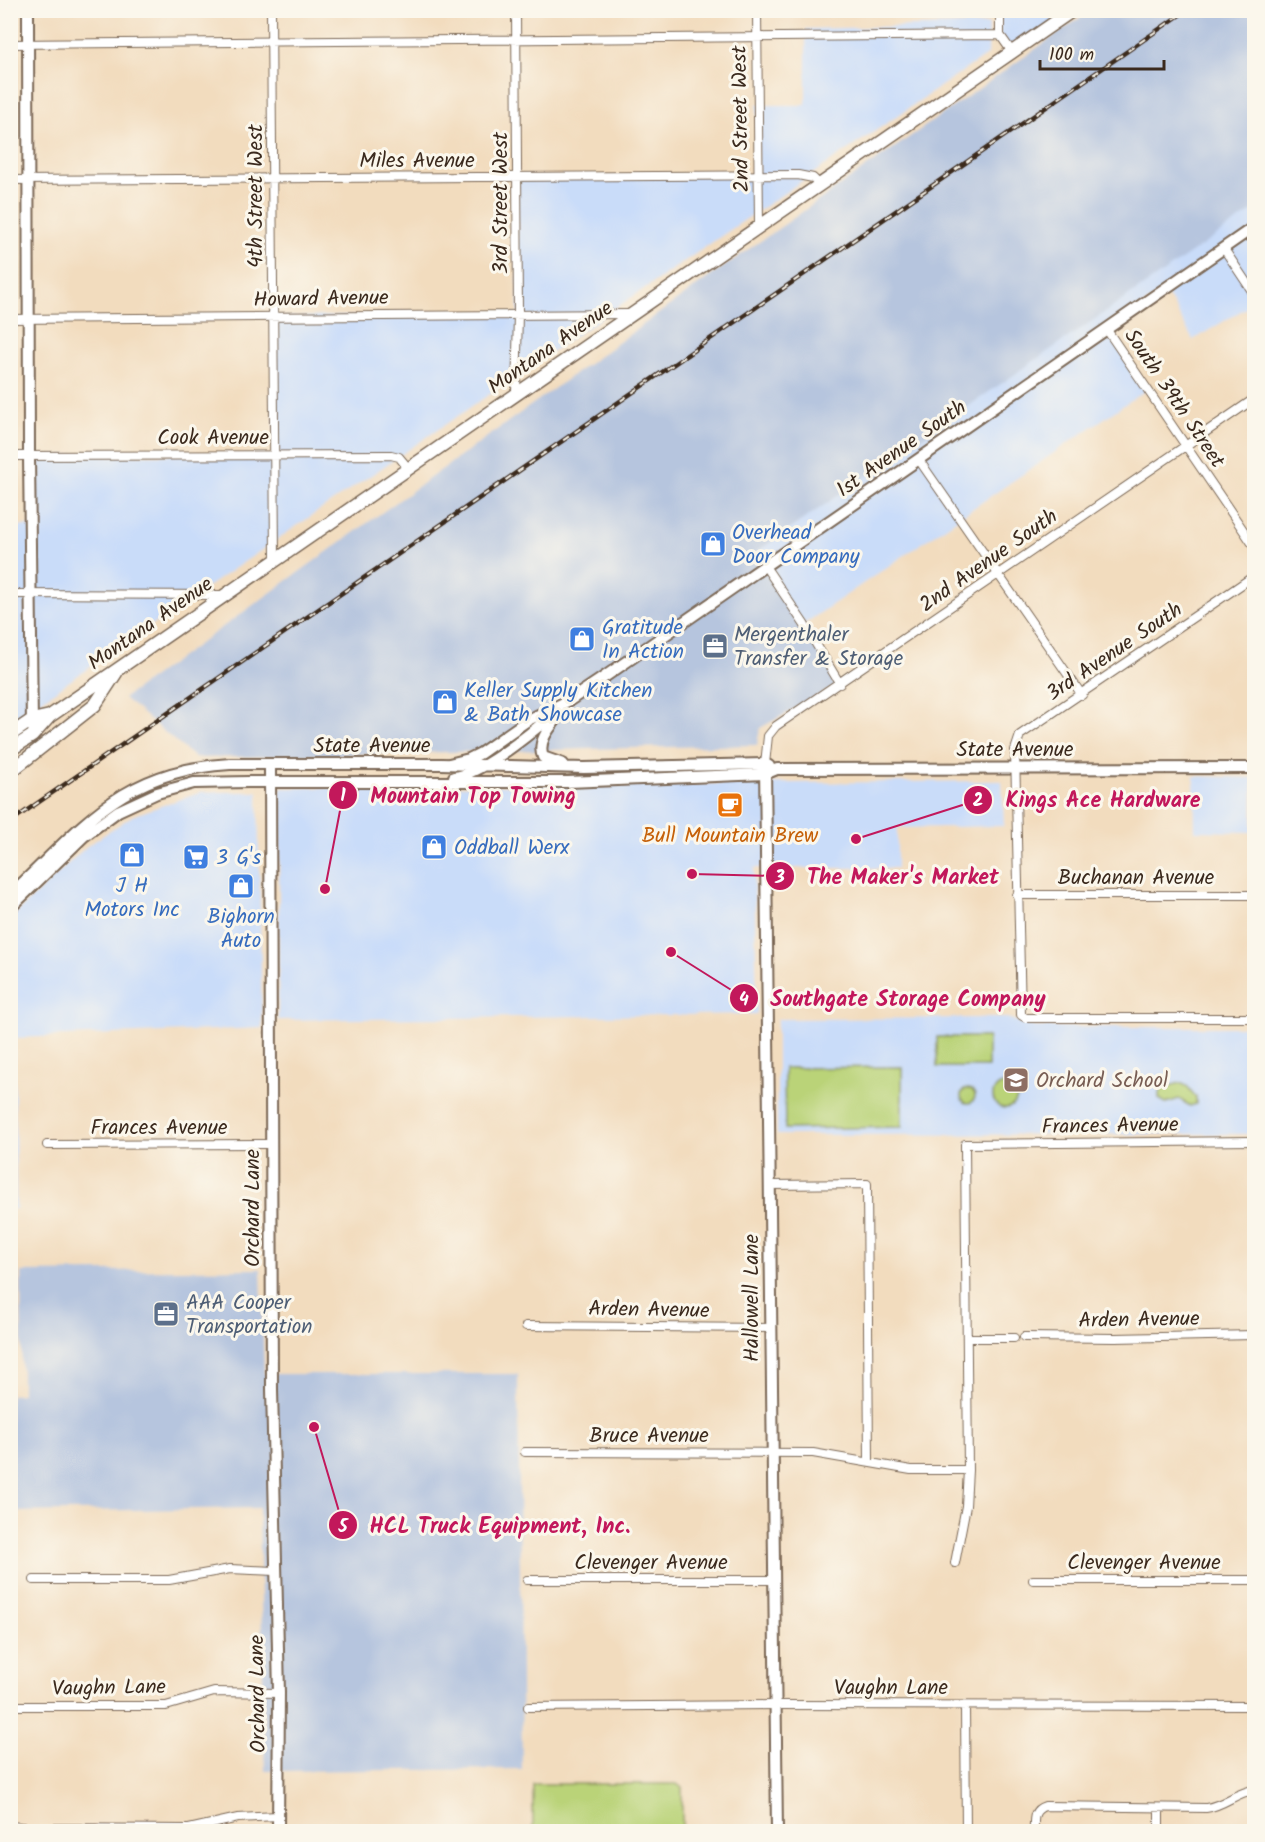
<svg xmlns="http://www.w3.org/2000/svg" width="1265" height="1842" font-family="Kalam,sans-serif">
<style>
.built{fill:#c9dcf9}
.industrial{fill:#b6c5de}
.green{fill:#bad378;stroke:#7a7e4b;stroke-width:1.5}
.lines{fill:none;stroke-linecap:round;stroke-linejoin:round}
.street-casing{stroke:#7b6856;stroke-width:10}
.secondary-casing{stroke:#7b6856;stroke-width:14}
.primary-casing{stroke:#7b6856;stroke-width:15}
.street{stroke:#fff;stroke-width:8}
.secondary{stroke:#fff;stroke-width:10}
.primary{stroke:#fff;stroke-width:12}
.rail-casing{stroke:#3b2a1e;stroke-width:4.5}
.rail{stroke:#fbf7ec;stroke-width:2;stroke-dasharray:7;stroke-linecap:butt}
.labels{text-anchor:middle;stroke-width:6;stroke-linejoin:round;paint-order:stroke}
.street-label{font-size:21px;fill:#3b2a1e;stroke:#fbf7ec}
.shop-label{font-size:21px;fill:#366cbe;stroke:#fbf7ec;text-anchor:start}
.service-label{font-size:21px;fill:#4e5e75;stroke:#fbf7ec;text-anchor:start}
.food-label{font-size:21px;fill:#c56008;stroke:#fbf7ec}
.education-label{font-size:21px;fill:#785e54;stroke:#fbf7ec;text-anchor:start}
.leader{fill:none;stroke:#c2185b;stroke-width:2}
.callout-dot{fill:#c2185b;stroke:#fbf7ec;stroke-width:2}
.mark-label{font-size:18px;text-anchor:middle;font-weight:bold;fill:#fff}
.callout-label{font-size:22px;text-anchor:middle;font-weight:bold;fill:#c2185b;stroke:#fbf7ec;stroke-width:6;stroke-linejoin:round;paint-order:stroke}
</style>
<rect width="100%" height="100%" fill="#fbf7ec"/>
<filter id="ink" filterUnits="userSpaceOnUse"><feTurbulence type="fractalNoise" baseFrequency=".0167" numOctaves="2"/><feDisplacementMap in="SourceGraphic" scale="12" xChannelSelector="R" yChannelSelector="G"/><feConvolveMatrix kernelMatrix="1 2 1 2 8 2 1 2 1" color-interpolation-filters="sRGB"/></filter>
<filter id="wash" filterUnits="userSpaceOnUse"><feTurbulence type="fractalNoise" baseFrequency=".008" numOctaves="4" result="noise"/><feDisplacementMap in="SourceGraphic" scale="24" xChannelSelector="R" yChannelSelector="G"/><feGaussianBlur stdDeviation="1.35" result="paint"/><feColorMatrix in="noise" values="0 0 0 0 0 0 0 0 0 0 0 0 0 0 0 0 0 1.4 0 .05"/><feComposite in="paint" operator="in"/></filter>
<g filter="url(#wash)">
<rect width="100%" height="100%" fill="#f2dcbe"/>
<path class="built" d="M1000,11H1073L1012,52L1000,35Z
M989,24L988,54L11,721V526H30L29,455H274V317L518,314L517,178L758,175L757,105H806V29Z
M1254,207V273L1245,279L1254,294V303L1193,340L1165,290L1107,330L1147,389L804,624L756,552Z
M1194,776L1253,778L1252,832L1195,831Z
M1002,781L1004,826L897,828V868H754L757,1014L278,1020L280,788Z
M201,792H258L262,1028L14,1038L16,1209H11V918L86,847L132,816Z
M1007,1018L1035,1027H1254V1134L777,1135V1019Z"/>
<path class="industrial" d="M1090,11H1254V210L756,552L804,624L840,684L760,728L757,745L195,758L124,698L722,268Z
M261,1269L264,1374H518L522,1769L265,1771L259,1508L11,1512L10,1395L22,1394L21,1272Z"/>
<path class="green" d="M11,52H13L14,168H10Z
M937,1037H988V1067H937Z
M902,1067V1127L785,1129L784,1068Z
M1180,1083L1187,1086L1196,1097V1104L1190,1106L1179,1099L1166,1103L1159,1099V1092L1162,1088Z
M993 1096a12 12 0 1 1 24 0a12 12 0 1 1-24 0Z
M961 1096a7 7 0 1 1 14 0a7 7 0 1 1-14 0Z
M533,1784H677L682,1788V1829H690L694,1831H740H533Z"/>
</g>
<g filter="url(#ink)">
<g class="lines">
<defs>
<path id="street" d="M271,10L275,561
M516,10L518,314L516,394
M757,10L759,227
M1000,10V35L1012,52
M10,44L1000,35
M10,180L798,175L813,178L820,185
M1224,249L1254,294
M10,319L631,314
M1107,330L1254,546
M10,456L391,455L399,457L409,469
M919,460L1082,695
M765,566L804,624L840,684
M1254,576L1020,735L1015,750L1021,1015L1026,1018H1254
M10,594L224,595
M765,764L768,736L776,726L1254,399
M1017,895H1254
M47,1145L271,1144
M770,1185L867,1184L869,1462
M526,1326L771,1328
M1024,1337L1115,1338L1254,1335
M968,1338H1014
M525,1452L813,1453L911,1470H968
M955,1563L966,1506L968,1470L965,1144L1254,1141
M34,1580H169L230,1569L275,1571
M527,1580H775
M1033,1580H1254
M10,1706H166L214,1692L279,1693
M965,1706L966,1832
M528,1707L775,1705L1254,1706
M10,1826L33,1828L189,1829L238,1818L278,1816
M1034,1832C1034,1820 1032,1810 1045,1806L1206,1808C1224,1806 1236,1792 1254,1790
M1159,1832V1808"/>
<path id="secondary" d="M28,10L29,455L32,727
M561,713C552,725 536,741 543,757L563,764
M270,764L272,1389L279,1693L278,1832
M449,764L469,759L481,753L528,720L570,700L600,680L1254,227
M765,764L777,1832
M454,777C482,774 536,729 558,710
M10,895C84,826 121,770 230,764H441L584,768L765,764L769,766
M10,908L84,836L118,811L157,793L194,783L248,782H568L765,774L777,769L1254,768"/>
<path id="primary" d="M10,735L32,720L50,716
M10,750L32,736L50,716L124,665L1073,10
M10,772L95,705L116,673"/>
</defs>
<use href="#street" class="street-casing"/>
<use href="#secondary" class="secondary-casing"/>
<use href="#primary" class="primary-casing"/>
<use href="#street" class="street"/>
<use href="#secondary" class="secondary"/>
<use href="#primary" class="primary"/>
<defs>
<path id="rail" d="M10,822L1187,10"/>
</defs>
<use href="#rail" class="rail-casing"/>
<use href="#rail" class="rail"/>
</g>
</g>
<defs>
<symbol id="shop-square" viewBox="-11 -11 22 22"><rect x="-9" y="-9" width="18" height="18" rx="4" fill="#3f7fe0" stroke="#fbf7ec"/><path d="M-5-2.5h2.3a2.7 3.5 0 0 1 5.4 0H5L5.5 6h-11ZM-1.5-2.5h3a1.5 2.3 0 0 0-3 0Z" fill="#fff"/></symbol>
<symbol id="office-square" viewBox="-11 -11 22 22"><rect x="-9" y="-9" width="18" height="18" rx="4" fill="#5c6f8a" stroke="#fbf7ec"/><path d="M-6-3h4V-5.5h4V-3h4V5H-6ZM-1-4.5V-3h2v-1.5ZM-6 0V1H6V0Z" fill="#fff"/></symbol>
<symbol id="cafe-square" viewBox="-11 -11 22 22"><rect x="-9" y="-9" width="18" height="18" rx="4" fill="#e8710a" stroke="#fbf7ec"/><path d="M-5.5-4.5H6V0H3Q3 3.5 0 3.5H-2.5Q-5.5 3.5-5.5 0ZM3-3.2v2h1.7v-2ZM-6 4.5H4V6H-6Z" fill="#fff"/></symbol>
<symbol id="supermarket-square" viewBox="-11 -11 22 22"><rect x="-9" y="-9" width="18" height="18" rx="4" fill="#3f7fe0" stroke="#fbf7ec"/><path d="M-6-5.5h2.5l.6 2H6L4.5 2H-2.5L-4.4-4H-6ZM-1.5 3.2a1.3 1.3 0 1 0 .1 0ZM3 3.2a1.3 1.3 0 1 0 .1 0Z" fill="#fff"/></symbol>
<symbol id="school-square" viewBox="-11 -11 22 22"><rect x="-9" y="-9" width="18" height="18" rx="4" fill="#8d6e63" stroke="#fbf7ec"/><path d="M0-5L7-2L0 1L-7-2ZM-4 1L0 2.5L4 1V4Q0 6-4 4Z" fill="#fff"/></symbol>
</defs>
<g fill-rule="evenodd">
<use href="#shop-square" x="698" y="529" width="30" height="30"/>
<use href="#shop-square" x="567" y="624" width="30" height="30"/>
<use href="#office-square" x="700" y="631" width="30" height="30"/>
<use href="#shop-square" x="430" y="687" width="30" height="30"/>
<use href="#cafe-square" x="715" y="790" width="30" height="30"/>
<use href="#shop-square" x="419" y="832" width="30" height="30"/>
<use href="#shop-square" x="117" y="840" width="30" height="30"/>
<use href="#supermarket-square" x="181" y="842" width="30" height="30"/>
<use href="#shop-square" x="226" y="871" width="30" height="30"/>
<use href="#school-square" x="1001" y="1065" width="30" height="30"/>
<use href="#office-square" x="151" y="1299" width="30" height="30"/>
</g>
<g class="labels">
<g class="street-label">
<text transform="translate(740 119) rotate(-91)" y="7">2nd Street West</text>
<text x="417" y="167">Miles Avenue</text>
<text transform="translate(255 196) rotate(-90)" y="7">4th Street West</text>
<text transform="translate(500 203) rotate(-90)" y="7">3rd Street West</text>
<text transform="translate(321 298) rotate(-1)" y="7">Howard Avenue</text>
<text transform="translate(550 347) rotate(-35)" y="7">Montana Avenue</text>
<text transform="translate(1175 398) rotate(56)" y="7">South 39th Street</text>
<text x="213" y="444">Cook Avenue</text>
<text transform="translate(901 448) rotate(-35)" y="7">1st Avenue South</text>
<text transform="translate(988 560) rotate(-35)" y="7">2nd Avenue South</text>
<text transform="translate(150 623) rotate(-35)" y="7">Montana Avenue</text>
<text transform="translate(1114 651) rotate(-34)" y="7">3rd Avenue South</text>
<text x="372" y="752">State Avenue</text>
<text x="1015" y="756">State Avenue</text>
<text x="1136" y="884">Buchanan Avenue</text>
<text transform="translate(1110 1125) rotate(-1)" y="7">Frances Avenue</text>
<text x="159" y="1134">Frances Avenue</text>
<text transform="translate(252 1208) rotate(-90)" y="7">Orchard Lane</text>
<text transform="translate(751 1298) rotate(-90)" y="7">Hallowell Lane</text>
<text transform="translate(649 1309) rotate(1)" y="7">Arden Avenue</text>
<text transform="translate(1139 1319) rotate(-1)" y="7">Arden Avenue</text>
<text x="649" y="1442">Bruce Avenue</text>
<text x="651" y="1569">Clevenger Avenue</text>
<text x="1144" y="1569">Clevenger Avenue</text>
<text transform="translate(109 1687) rotate(-1)" y="7">Vaughn Lane</text>
<text x="891" y="1694">Vaughn Lane</text>
<text transform="translate(257 1694) rotate(-91)" y="7">Orchard Lane</text>
</g>
<g class="shop-label">
<text x="732" y="539">Overhead<tspan x="732" dy="24">Door Company</tspan></text>
<text x="602" y="634">Gratitude<tspan x="602" dy="24">In Action</tspan></text>
<text x="464" y="697">Keller Supply Kitchen<tspan x="464" dy="24">&amp; Bath Showcase</tspan></text>
<text x="454" y="854">Oddball Werx</text>
<text x="216" y="864">3 G's</text>
<text x="132" y="892" text-anchor="middle">J H<tspan x="132" dy="24">Motors Inc</tspan></text>
<text x="241" y="923" text-anchor="middle">Bighorn<tspan x="241" dy="24">Auto</tspan></text>
</g>
<g class="service-label">
<text x="734" y="641">Mergenthaler<tspan x="734" dy="24">Transfer &amp; Storage</tspan></text>
<text x="186" y="1309">AAA Cooper<tspan x="186" dy="24">Transportation</tspan></text>
</g>
<g class="food-label">
<text x="730" y="842">Bull Mountain Brew</text>
</g>
<g class="education-label">
<text x="1036" y="1087">Orchard School</text>
</g>
</g>
<path class="leader" d="M325 889L343 795M856 839L978 800M692 874L780 876M671 952L744 998M314 1427L343 1525"/>
<g class="callout-dot">
<circle cx="325" cy="889" r="6"/>
<circle cx="856" cy="839" r="6"/>
<circle cx="692" cy="874" r="6"/>
<circle cx="671" cy="952" r="6"/>
<circle cx="314" cy="1427" r="6"/>
<circle cx="343" cy="795" r="15"/>
<circle cx="978" cy="800" r="15"/>
<circle cx="780" cy="876" r="15"/>
<circle cx="744" cy="998" r="15"/>
<circle cx="343" cy="1525" r="15"/>
</g>
<g class="mark-label">
<text x="343" y="801">1</text>
<text x="978" y="806">2</text>
<text x="780" y="883">3</text>
<text x="744" y="1005">4</text>
<text x="343" y="1532">5</text>
</g>
<g class="callout-label">
<text x="473" y="803">Mountain Top Towing</text>
<text x="1103" y="807">Kings Ace Hardware</text>
<text x="903" y="884">The Maker's Market</text>
<text x="908" y="1006">Southgate Storage Company</text>
<text x="500" y="1533">HCL Truck Equipment, Inc.</text>
</g>
<rect width="1265" height="1842" fill="none" stroke="#fbf7ec" stroke-width="36"/>
<path d="M1040 60v9h124v-9" fill="none" stroke="#3b2a1e" stroke-width="3"/>
<text x="1049" y="60" font-size="18" fill="#3b2a1e" stroke="#fbf7ec" stroke-width="4.5" paint-order="stroke">100 m</text>
</svg>
